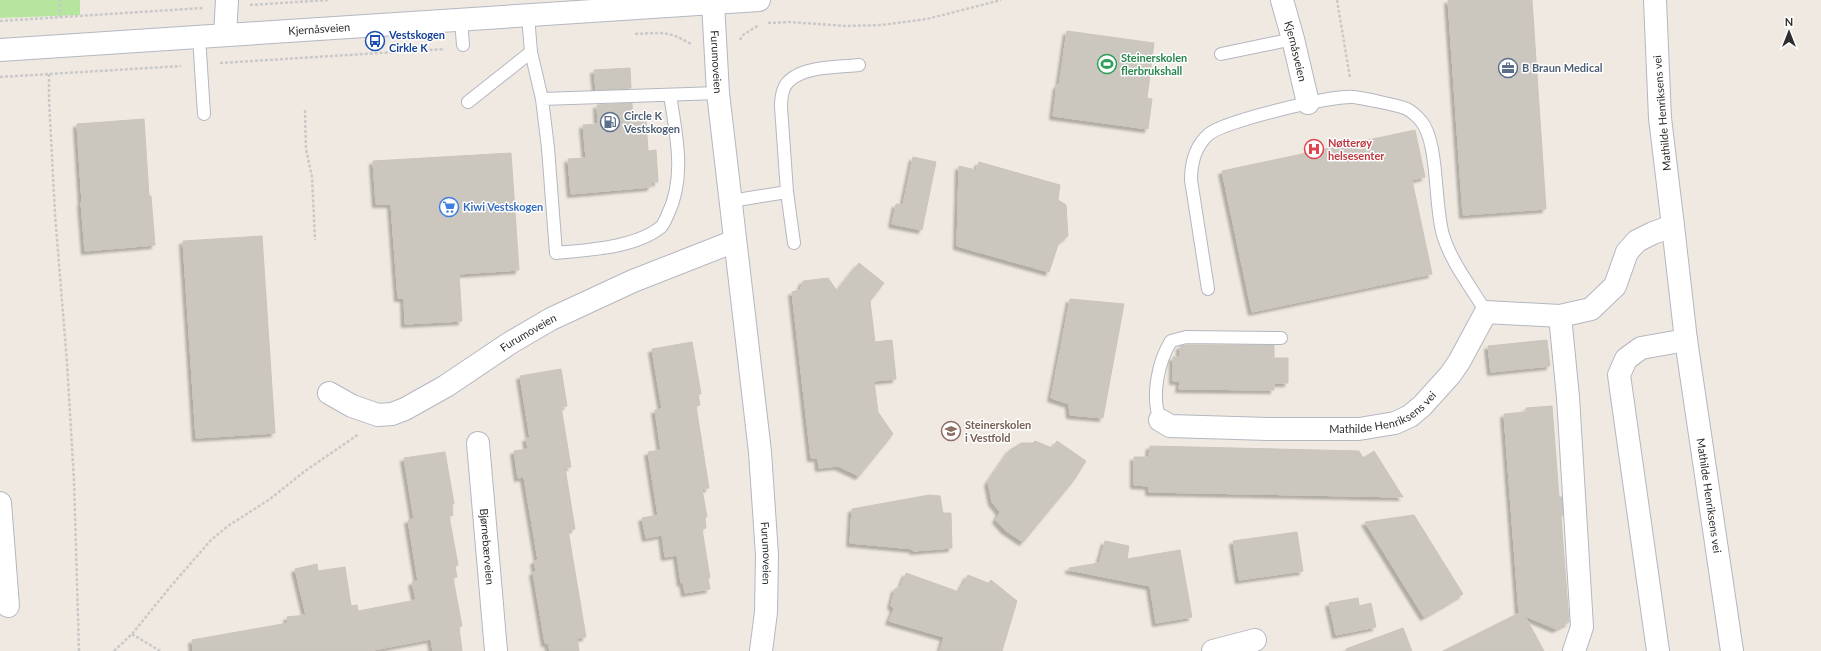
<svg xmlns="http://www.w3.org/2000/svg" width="1821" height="651" font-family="Lato,sans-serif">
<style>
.green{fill:#b6e59e}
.building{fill:#cbc7bf;stroke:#cbc5ba;filter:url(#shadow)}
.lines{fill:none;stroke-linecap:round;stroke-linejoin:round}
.service-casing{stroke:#b4b7c1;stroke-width:14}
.minor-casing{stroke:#b4b7c1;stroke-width:24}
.secondary-casing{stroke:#b4b7c1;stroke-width:24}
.path{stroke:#c9c9c9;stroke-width:2.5;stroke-dasharray:3 2;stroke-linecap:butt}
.service{stroke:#fff;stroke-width:12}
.minor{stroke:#fff;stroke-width:22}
.secondary{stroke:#fff;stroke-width:22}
.labels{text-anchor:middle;stroke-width:3;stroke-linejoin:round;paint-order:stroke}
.street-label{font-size:11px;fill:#2e2e2e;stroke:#fff}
.transit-label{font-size:11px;font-weight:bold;fill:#164399;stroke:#fff;text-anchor:start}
.leisure-label{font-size:11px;font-weight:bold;fill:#27864d;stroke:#fff;text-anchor:start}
.service-label{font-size:11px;font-weight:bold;fill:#4e5e75;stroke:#fff;text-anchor:start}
.health-label{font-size:11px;font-weight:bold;fill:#be3a42;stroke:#fff;text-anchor:start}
.shop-label{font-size:11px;font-weight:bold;fill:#366cbe;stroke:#fff;text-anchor:start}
.education-label{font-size:11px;font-weight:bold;fill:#785e54;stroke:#fff;text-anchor:start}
</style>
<defs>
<filter id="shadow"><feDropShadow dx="-3.5" dy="3.5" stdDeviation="1" flood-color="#0004"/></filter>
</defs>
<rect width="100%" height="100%" fill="#efe9e1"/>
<path class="green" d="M0,0H80V15L0,18Z"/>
<path class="building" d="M1448,0H1532L1546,209L1463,215Z
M1067,31L1154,43L1147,98L1152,99L1148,129L1053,116L1057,85L1059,86Z
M630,68L631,88L596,90L594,70Z
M632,103L633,122L646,121L648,151L656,150L658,182H651V187L571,194L568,159L586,158L583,125L598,124L597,105Z
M144,119L149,196H151L155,245L85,251L81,202H82L77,124Z
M1415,130L1425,177L1412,180L1432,274L1252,312L1222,171Z
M511,153L519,270L459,274L462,321L405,324L404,298H398L391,204H376L373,161Z
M913,157L936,162L922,230L892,224L896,204L903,205Z
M979,162L1060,185L1058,200L1066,205L1068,236L1059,242L1049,272L957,246L959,166L976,170Z
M262,236L275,433L196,438L183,241Z
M859,263L884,283L870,301L875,342L892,340L896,379L874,381L878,412L893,434L859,476L838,466L819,468L818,458H811L792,292L800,290L803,281L828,278L837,291Z
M1070,299L1124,304L1103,418L1070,415L1069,404L1051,398Z
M1547,340L1550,366L1491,372L1488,346Z
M692,342L701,394H698L700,405L696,406L709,488L702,489L707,517H705L706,528L702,529L710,578H708L710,589L685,593L683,582L681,583L677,555L665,557L662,535L646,538L642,518L658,515L648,452L661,450L655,410L662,409L652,349Z
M1187,345H1274V358H1288V383H1274V390L1179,389L1180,381H1173V357H1180V346Z
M561,369L567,406L561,407L571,467L565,468L575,529L568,530L586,637L577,638L579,651H550L548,643H545L533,572L536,571L534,561L538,560L524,477L518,478L514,451L528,449L526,438H530L520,376Z
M1552,406L1559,497H1562L1563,516H1561L1569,622L1556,629L1525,616L1544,651H1443L1519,613L1504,414L1526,412V408Z
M1035,441L1052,448L1057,441L1086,461L1074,480L1023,542L1005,530L996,520L1000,512L992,502L988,482L1010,450L1021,443H1033Z
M1150,446L1359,451L1363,458L1374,451L1403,497L1149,492V486L1134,485V457H1149Z
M445,452L454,504H452L453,515L449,516L458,565L455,566L457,577L453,578L462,626L459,627L462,651H433L431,639L368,651H193L192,640L288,623L287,617L306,615L295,569L317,564L318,571L345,567L351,606L357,605L358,611L416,600L412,582L418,581L408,520L414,519L404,458Z
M929,495L940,496L943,513H951L952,548L913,551L914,549L850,543L852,509Z
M1414,515L1463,594L1424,617L1365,522Z
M1297,532L1303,571L1239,580L1233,541Z
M1105,541L1129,546L1127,559L1180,550L1192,617L1156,623L1150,586L1069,570V568L1099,563Z
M906,573L959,592L968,575L988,583L991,580L1017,601L1002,651H940L944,637L889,621L894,609L891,605L895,589L901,586Z
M1358,598L1359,606L1371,603L1376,627L1336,635L1329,603Z
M1403,628L1412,651H1347L1346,649Z"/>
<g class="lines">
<defs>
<path id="service" d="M528,16L531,52L542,99L718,93
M461,20L463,45
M199,37L204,114
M1221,54L1293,39
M542,99L548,148L556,253C587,250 635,248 661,227C664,224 666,218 668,214C686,177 676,134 670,95
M468,102L531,52
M731,201L787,192
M794,243L787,192L781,107C781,98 782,87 789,81C804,66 839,67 859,65
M1208,289L1191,180C1191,163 1195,146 1209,134C1225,121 1332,95 1354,97C1362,98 1401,106 1407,109C1411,111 1418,117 1421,121C1439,142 1434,205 1443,235C1451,262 1471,287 1486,312
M1160,420C1151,396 1158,362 1171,341L1186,337L1281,338"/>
<g id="minor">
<path id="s1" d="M1282,0L1293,39L1308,103"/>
<path id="s2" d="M713,3L718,93L760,452L767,555L766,612L761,651"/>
<path d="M225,35L227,0"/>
<path id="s3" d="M1673,226L1686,340L1732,651"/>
<path id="s4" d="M329,393L352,406L378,415L392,414L405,409L446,386L510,343L551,319L633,281L735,241"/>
<path id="s5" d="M1160,420L1170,426L1268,429H1359L1395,423L1410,416L1422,406L1450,375L1459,362L1486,312L1560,316"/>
<path id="s6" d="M478,443L496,651"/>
<path d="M0,503L8,606"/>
<path d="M1213,651L1255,640"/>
<path d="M1574,651L1582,627L1568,397L1560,316L1591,309L1615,286L1627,252L1637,241L1653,233L1673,226L1660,118L1655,0"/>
<path d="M1658,651L1619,375L1626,359L1641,348L1686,340"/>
</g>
<g id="secondary">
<path id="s7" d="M0,50L759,0"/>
</g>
</defs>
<use href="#service" class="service-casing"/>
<use href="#minor" class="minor-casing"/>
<use href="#secondary" class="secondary-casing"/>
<path class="path" d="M1337,0L1350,78
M250,5L328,0
M60,17V0
M0,21L203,8
M768,23L790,22L846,26L881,25L927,19L1001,0
M635,34C662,33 667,30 691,44
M740,40L743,35L759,25
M220,63L445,49
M49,74V99L55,214L67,363L74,481L79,651
M0,77L181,66
M305,110L306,149L312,177L315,240
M132,634L160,651
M114,651L132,634L171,586L211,540L228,526L270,499L305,471L359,434"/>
<use href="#service" class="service"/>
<use href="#minor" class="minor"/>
<use href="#secondary" class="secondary"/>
</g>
<defs>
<symbol id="bus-ring" viewBox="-11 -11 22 22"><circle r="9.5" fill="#fff" stroke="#1a4fb4" stroke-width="1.5"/><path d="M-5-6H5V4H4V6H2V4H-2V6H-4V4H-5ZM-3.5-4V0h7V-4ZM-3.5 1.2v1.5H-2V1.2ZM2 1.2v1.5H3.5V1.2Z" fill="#1a4fb4"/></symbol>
<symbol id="stadium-ring" viewBox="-11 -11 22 22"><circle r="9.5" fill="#fff" stroke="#2e9e5b" stroke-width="1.5"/><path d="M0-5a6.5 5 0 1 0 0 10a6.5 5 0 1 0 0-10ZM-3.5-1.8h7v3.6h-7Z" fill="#2e9e5b"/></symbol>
<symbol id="office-ring" viewBox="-11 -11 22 22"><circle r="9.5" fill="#fff" stroke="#5c6f8a" stroke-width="1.5"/><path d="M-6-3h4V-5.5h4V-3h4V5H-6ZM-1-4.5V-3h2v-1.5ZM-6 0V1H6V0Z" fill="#5c6f8a"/></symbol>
<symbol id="fuel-ring" viewBox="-11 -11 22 22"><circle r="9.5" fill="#fff" stroke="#5c6f8a" stroke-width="1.5"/><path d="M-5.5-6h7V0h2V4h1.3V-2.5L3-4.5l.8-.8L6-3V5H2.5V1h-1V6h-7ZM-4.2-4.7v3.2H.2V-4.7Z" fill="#5c6f8a"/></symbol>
<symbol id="hospital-ring" viewBox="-11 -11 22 22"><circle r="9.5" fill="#fff" stroke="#e0444e" stroke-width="1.5"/><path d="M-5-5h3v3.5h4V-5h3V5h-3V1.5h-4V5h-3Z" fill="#e0444e"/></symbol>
<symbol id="supermarket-ring" viewBox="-11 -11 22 22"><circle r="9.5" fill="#fff" stroke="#3f7fe0" stroke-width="1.5"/><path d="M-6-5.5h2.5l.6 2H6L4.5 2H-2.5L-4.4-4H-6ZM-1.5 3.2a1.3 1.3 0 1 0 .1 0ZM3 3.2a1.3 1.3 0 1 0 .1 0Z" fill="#3f7fe0"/></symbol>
<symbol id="school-ring" viewBox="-11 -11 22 22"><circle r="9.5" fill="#fff" stroke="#8d6e63" stroke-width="1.5"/><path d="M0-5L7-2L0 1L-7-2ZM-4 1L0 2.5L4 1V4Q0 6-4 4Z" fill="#8d6e63"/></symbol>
</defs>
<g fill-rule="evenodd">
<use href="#bus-ring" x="364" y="30" width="22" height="22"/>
<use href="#stadium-ring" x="1096" y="53" width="22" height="22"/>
<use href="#office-ring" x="1497" y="57" width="22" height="22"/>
<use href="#fuel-ring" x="599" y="111" width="22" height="22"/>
<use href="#hospital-ring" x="1303" y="138" width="22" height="22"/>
<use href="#supermarket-ring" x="438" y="196" width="22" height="22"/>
<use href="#school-ring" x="940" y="420" width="22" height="22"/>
</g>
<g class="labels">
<g class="street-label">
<text dy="4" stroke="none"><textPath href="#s7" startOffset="320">Kjernåsveien</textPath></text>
<text dy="4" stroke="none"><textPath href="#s1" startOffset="53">Kjernåsveien</textPath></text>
<text dy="4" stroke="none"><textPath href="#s2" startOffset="59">Furumoveien</textPath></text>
<text transform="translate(1662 113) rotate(-95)" y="4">Mathilde Henriksens vei</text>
<text dy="4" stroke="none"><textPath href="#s4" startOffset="227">Furumoveien</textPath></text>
<text dy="4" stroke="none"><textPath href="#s5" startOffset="229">Mathilde Henriksens vei</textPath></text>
<text dy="4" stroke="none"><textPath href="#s3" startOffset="272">Mathilde Henriksens vei</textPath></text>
<text dy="4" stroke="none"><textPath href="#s6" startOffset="104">Bjørnebærveien</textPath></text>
<text dy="4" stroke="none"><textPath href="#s2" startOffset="553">Furumoveien</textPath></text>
</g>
<g class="transit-label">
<text x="389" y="39">Vestskogen<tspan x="389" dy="13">Cirkle K</tspan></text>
</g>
<g class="leisure-label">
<text x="1121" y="62">Steinerskolen<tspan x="1121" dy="13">flerbrukshall</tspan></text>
</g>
<g class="service-label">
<text x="1522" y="72">B Braun Medical</text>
<text x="624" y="120">Circle K<tspan x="624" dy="13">Vestskogen</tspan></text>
</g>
<g class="health-label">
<text x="1328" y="147">Nøtterøy<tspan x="1328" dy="13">helsesenter</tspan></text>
</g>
<g class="shop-label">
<text x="463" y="211">Kiwi Vestskogen</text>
</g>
<g class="education-label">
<text x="965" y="429">Steinerskolen<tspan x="965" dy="13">i Vestfold</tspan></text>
</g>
</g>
<g transform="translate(1789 32)" stroke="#ffffff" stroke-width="3" paint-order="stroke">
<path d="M0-3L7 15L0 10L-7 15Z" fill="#2e2e2e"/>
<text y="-6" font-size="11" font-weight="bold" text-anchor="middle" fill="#2e2e2e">N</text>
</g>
</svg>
